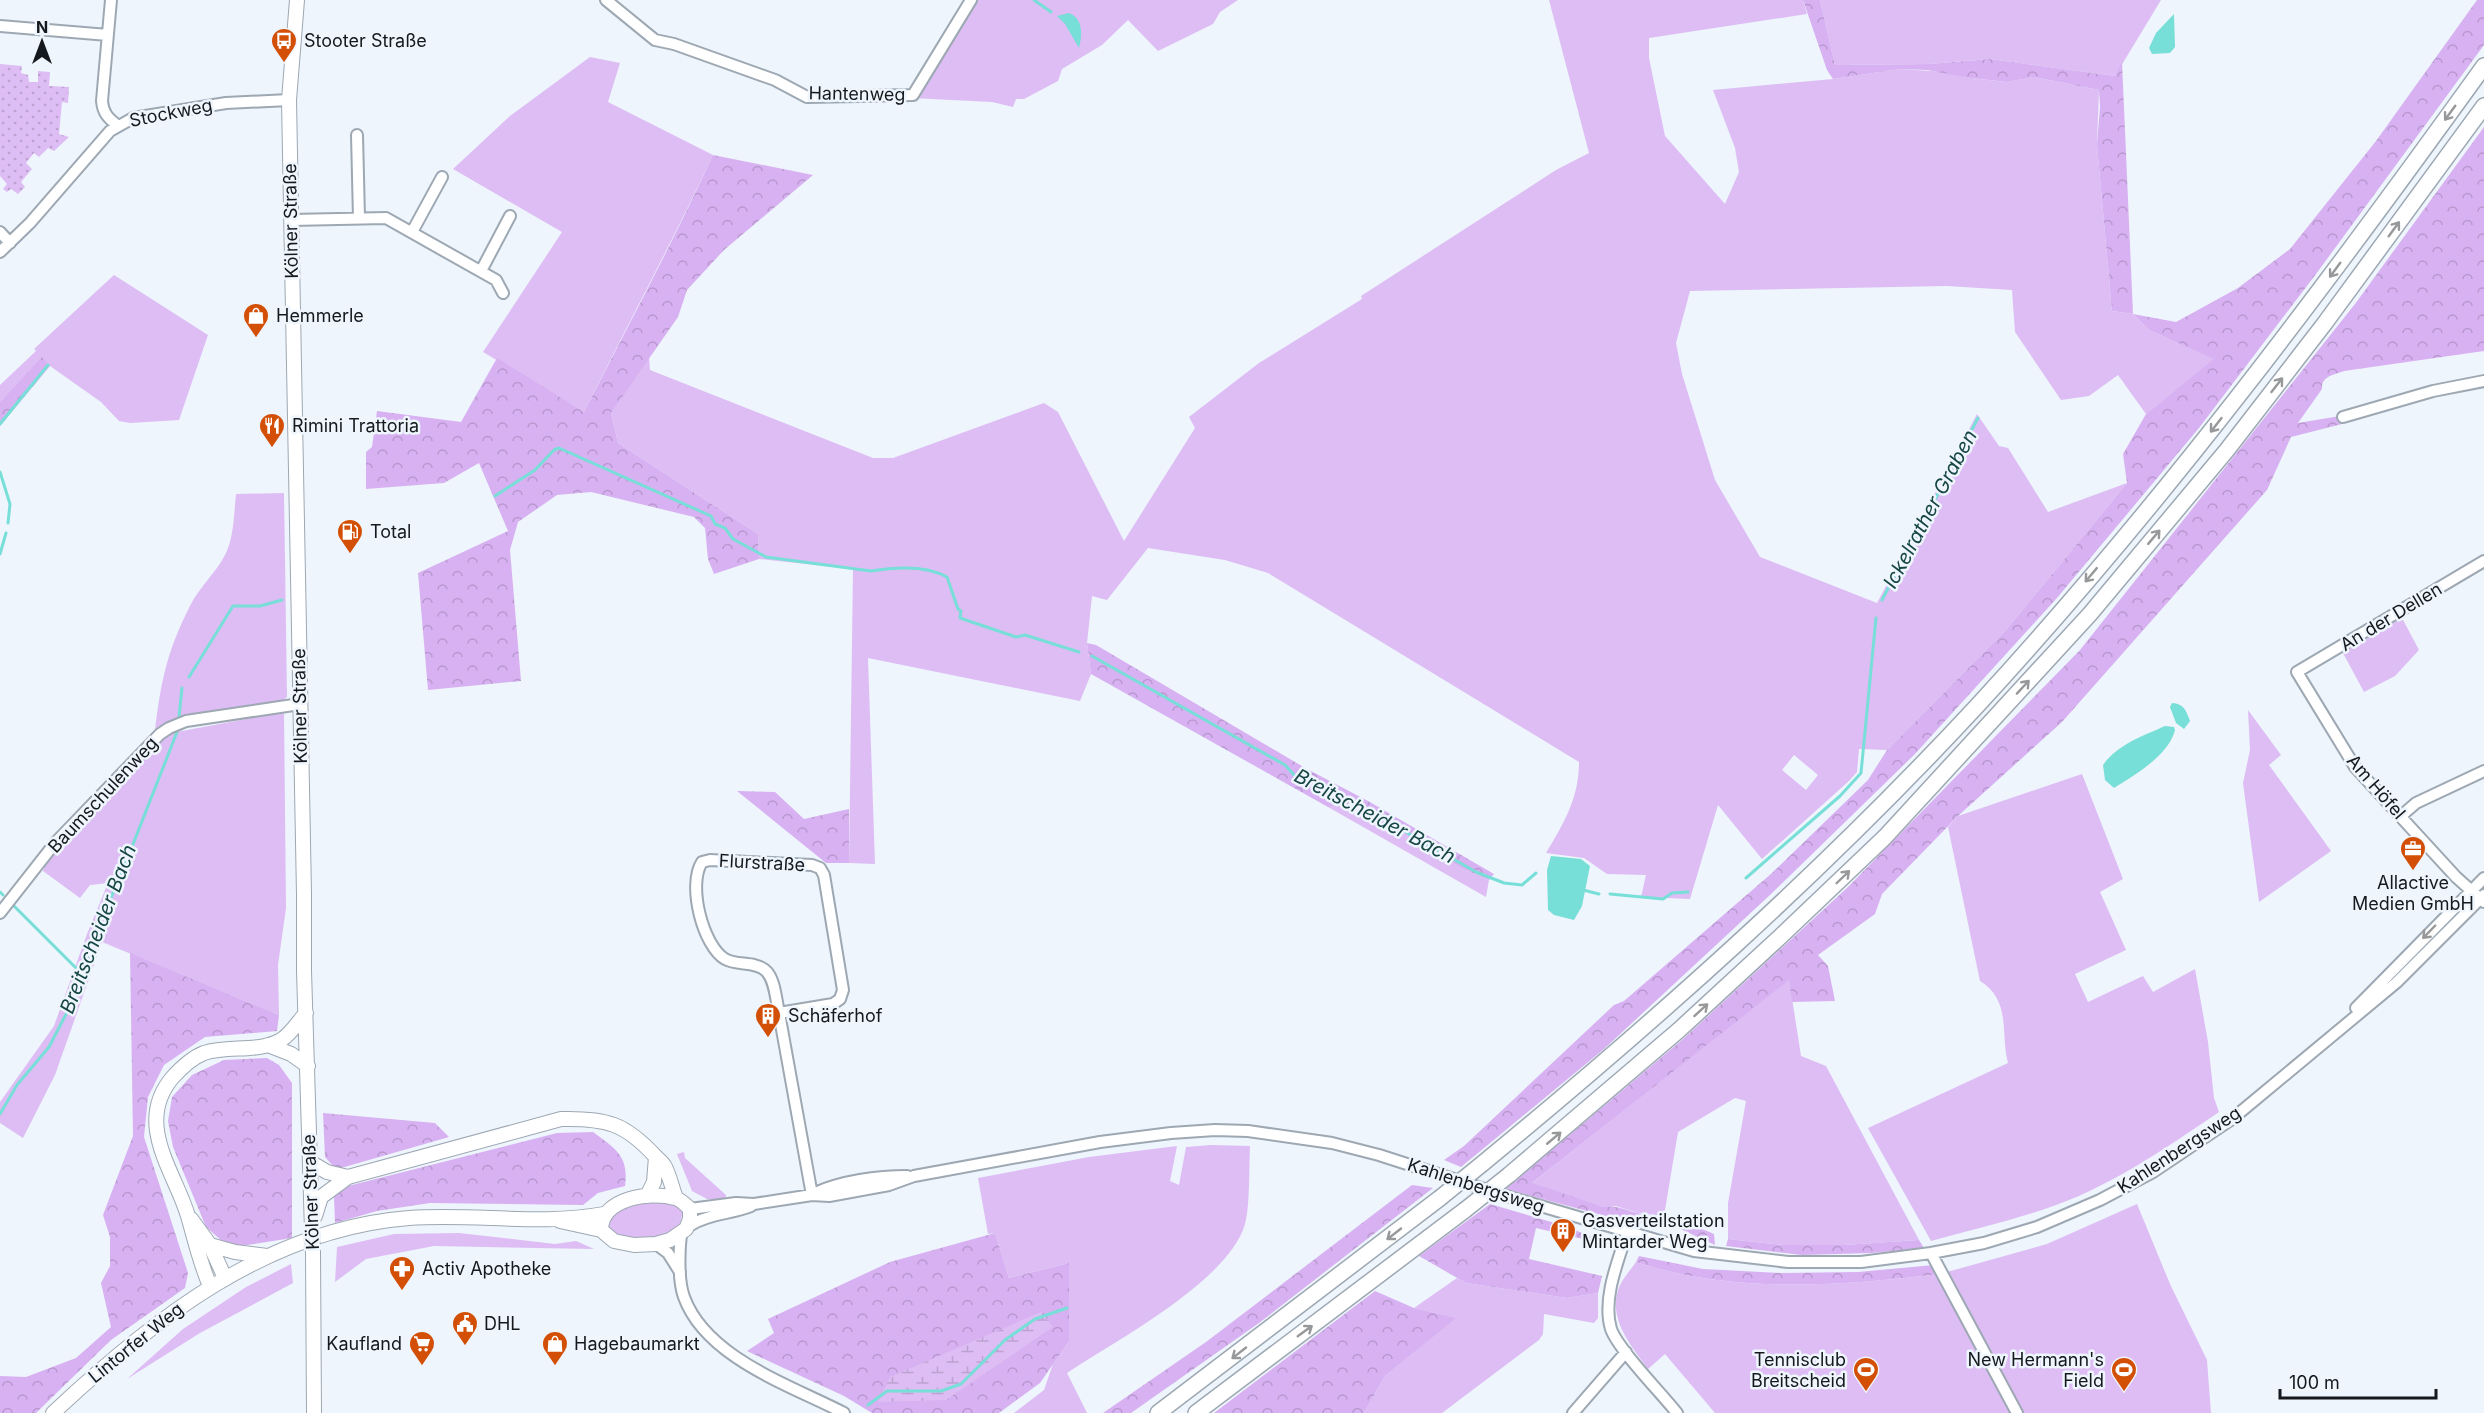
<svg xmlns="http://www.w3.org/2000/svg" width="2484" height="1413" font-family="Inter,sans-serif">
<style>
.green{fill:#ddbdf4;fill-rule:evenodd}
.forest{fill:url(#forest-crowns)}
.wetland{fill:url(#wetland-marsh)}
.garden{fill:url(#garden-dots)}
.water{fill:#78ded8}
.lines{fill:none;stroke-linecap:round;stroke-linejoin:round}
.stream{stroke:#78ded8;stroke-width:3}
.minor-casing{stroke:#9da8b3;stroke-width:14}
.major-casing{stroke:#9da8b3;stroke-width:16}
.highway-casing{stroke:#9da8b3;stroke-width:18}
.minor{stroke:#fff;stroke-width:10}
.major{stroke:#fff;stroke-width:14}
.highway{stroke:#fff;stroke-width:15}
.major-bridge-casing{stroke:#9da8b3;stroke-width:16;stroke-linecap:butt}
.highway-bridge-casing{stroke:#9da8b3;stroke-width:18;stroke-linecap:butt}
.major-bridge{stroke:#fff;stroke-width:14}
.highway-bridge{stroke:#fff;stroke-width:15}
.oneway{stroke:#969899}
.labels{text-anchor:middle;stroke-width:5;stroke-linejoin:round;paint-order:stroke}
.poi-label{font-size:18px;fill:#15191d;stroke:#eef5fd;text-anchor:start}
.street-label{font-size:18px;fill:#15191d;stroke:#eef5fd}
.water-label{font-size:20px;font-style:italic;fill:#164643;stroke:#eef5fd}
</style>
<defs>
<pattern id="forest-crowns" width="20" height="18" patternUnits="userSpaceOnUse" patternTransform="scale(1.5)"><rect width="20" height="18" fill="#d7b1f1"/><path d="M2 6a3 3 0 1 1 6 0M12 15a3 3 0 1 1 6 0" fill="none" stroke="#b898ce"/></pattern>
<pattern id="wetland-marsh" width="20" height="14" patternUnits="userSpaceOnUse" patternTransform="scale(1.5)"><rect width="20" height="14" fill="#ddbdf4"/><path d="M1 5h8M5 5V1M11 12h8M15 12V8" fill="none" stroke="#bda2d1"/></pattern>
<pattern id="garden-dots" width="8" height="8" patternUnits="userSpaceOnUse" patternTransform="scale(1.5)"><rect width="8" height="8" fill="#ddbdf4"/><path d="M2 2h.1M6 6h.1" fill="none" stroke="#bda2d1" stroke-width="1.8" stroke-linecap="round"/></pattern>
</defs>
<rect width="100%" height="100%" fill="#eef5fd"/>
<path class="green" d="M976,0H1238L1220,12L1213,24L1158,51L1128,20L1102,45L1062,69L1058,81L1024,99H1016L1013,107L992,102L911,98Z
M1549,0H1803L1807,14L1649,38V58L1665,136L1725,204L1739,172L1735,148L1713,90L1833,79L1900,69L1945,72L1971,78L2006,82L2034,77L2099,90L2097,145L2112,311L2133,314L2149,330L2215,359L2146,414L2118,375L2089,396L2061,400L2015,332L2012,290L1947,286L1690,291L1676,343L1682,374L1715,480L1760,557L1877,603L1977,414L1999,446L2008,448L2048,512L2127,483L2006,630L1887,750L1859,749L1857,772L1849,781L1762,859L1718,805L1690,899L1641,897L1646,875L1607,874L1584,858L1546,853C1564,823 1579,798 1579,762L1268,573L1225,560L1148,548L1107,600L1092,596L1087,643L1091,674L1080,701L868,658L875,864L849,863L853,569L759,559L758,534L618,443L611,413L649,356L650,370L873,458H893L1044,403L1058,412L1124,541L1195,428L1189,417L1259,363L1362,299L1361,296L1556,170L1589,153ZM1794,755L1818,775L1806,790L1782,770Z
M1820,0H2161L2115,76L1990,59L1929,64L1835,65Z
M590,57L620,63L608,102L713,155C672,242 627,326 584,412L483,352L562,232L453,169L510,116Z
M114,275L208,335L179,420L130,423L119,421L101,402L50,366L42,358L0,402V385L36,351L34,349Z
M284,493L287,697L281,702L177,719L155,730C161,681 167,651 190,606C199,587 217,572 226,553C234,536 234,513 236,494Z
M2402,618L2419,650L2395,676L2364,692L2343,653Z
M2248,710L2281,755L2269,765L2331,851L2259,902L2243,783L2250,750Z
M284,712L286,908L278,965L279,1015L102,942L55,1075L23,1138L0,1123V1102L54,1026L87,934L108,883L90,885L80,898L43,871L47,861L156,744L171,733Z
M2082,774L2123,879L2100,892L2126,950L2075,974L2088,1002L2143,976L2153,992L2195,969L2208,1042L2214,1098L2219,1112C2163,1150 2107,1189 2042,1210C2005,1222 1968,1231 1931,1241L1868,1128L2008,1063C2000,1033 2012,1001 1980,981L1948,827L1958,816Z
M1346,806L1364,809L1461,868L1489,880L1486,897L1328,807Z
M1789,979L1801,1056L1826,1066L1919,1240L1844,1245H1782L1728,1239V1203L1746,1101L1735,1098L1678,1132L1664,1216L1638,1213L1616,1206L1604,1207L1531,1184Z
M1211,1145L1250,1146C1249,1167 1250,1207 1245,1224C1229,1281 1115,1341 1067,1373L1087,1413H1014L1044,1390L1053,1364L1069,1341V1263L1009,1278L995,1233L988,1234L978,1178L1089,1157L1177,1146L1170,1181L1179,1185L1186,1147Z
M684,1152L685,1158L726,1195V1199H707L692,1191L677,1154Z
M646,1202C659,1202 674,1199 683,1212L679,1226L660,1237H622L609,1231L606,1221L618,1211Z
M2137,1204L2170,1284L2207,1360L2211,1413H1715L1665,1354L1648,1369C1630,1344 1606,1317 1620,1285C1624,1277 1631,1269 1636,1262C1732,1294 1841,1286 1940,1274L1972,1319L1947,1272L2047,1244Z
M459,1233L555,1244L576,1241L594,1249L434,1246L366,1259L335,1282L337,1247L394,1234Z
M291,1264L293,1283L200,1333L127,1379L183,1329L246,1287Z
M1457,1278L1466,1283L1567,1298L1598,1293V1318L1594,1323L1544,1314L1543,1334L1539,1340L1442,1413H1364L1385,1376L1455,1318L1414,1308Z"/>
<path class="forest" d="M1803,0H1820L1835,65L1929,64L1990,59L2115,76L2122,62L2133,314L2176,322L2238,288L2290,249L2376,141L2477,0H2484V45L2316,274L2199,428L2057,598L1914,755L1771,894L1604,1049L1461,1167L1444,1160L1464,1146L1614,1005L1624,1001L1772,873L1868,780L1887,750L2006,630L2127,483L2123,454L2146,414L2214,359L2149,330L2133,314L2112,311L2097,145L2100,107L2099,90L2034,77L2007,82L1971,78L1927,70L1900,69L1833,79L1827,70Z
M2484,127V351L2344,371C2334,375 2321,376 2322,389L2298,423L2340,416L2342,424L2291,437L2267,490L2062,722L1958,816L1882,894L1875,914L1818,955L1828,966L1835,1001L1792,1002L1789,980L1532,1183L1604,1207C1618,1205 1627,1211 1641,1214C1668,1218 1690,1223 1714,1234L1715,1245L1674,1226L1624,1221L1506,1189L1683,1039L1848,887L2080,650L2355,304Z
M713,155L813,175L724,250L687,290L678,317L611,413L618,443L758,534L759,559L714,574L708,559L705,528L694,517L591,492L557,495L518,522L510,550L521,681L428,690L418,573L508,531L479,463L444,483L366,489V452L372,447L377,411L461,422L497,358L584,412C628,326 673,242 713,155Z
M42,357L50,366L0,426V402Z
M1087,643L1096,645L1307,769L1368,801L1494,874L1489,880L1461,868L1364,809L1346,806L1328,807L1091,674Z
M737,791L775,792L804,819L849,809V863H826Z
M130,953L279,1015L277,1031L205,1037L164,1065L148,1097L144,1137L188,1273L185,1288L111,1340L36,1413H0V1376L26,1377L76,1358L111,1327L101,1283L110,1266V1237L103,1215L133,1136Z
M267,1058L279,1065L292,1083V1238L241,1246L222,1241L206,1227L173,1147L168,1121L172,1097L192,1075L224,1060Z
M323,1113L435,1123L449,1137L341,1168L333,1166L325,1157Z
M593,1132C616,1149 629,1156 625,1186L598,1193L583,1205L430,1203L377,1211L335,1223L334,1197L348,1186L557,1133Z
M1412,1185L1433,1188L1259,1323L1131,1413H1103L1206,1342Z
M1490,1204L1565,1226L1597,1239L1596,1242L1536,1228L1529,1259L1602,1276L1598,1293L1567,1298L1466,1283L1419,1256Z
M995,1233L1009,1278L1069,1263V1341L1040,1383L999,1413H872L844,1396L747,1351L774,1333L768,1319L890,1262Z
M1728,1239L1782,1245H1844L1919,1240L1924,1248L1872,1253L1802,1255L1726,1246Z
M1639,1256L1703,1269L1782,1273L1858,1272L1934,1265L1940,1274C1841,1286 1732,1294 1636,1262Z
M1375,1291L1414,1308L1456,1318L1385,1376L1364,1413H1214Z"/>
<path class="wetland" d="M1041,1312L1053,1327L946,1400L878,1402L890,1377Z"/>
<path class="garden" d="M0,64L22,66L21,73L28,75L29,82H38V71L50,72L49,86L69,87L68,103L62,102L59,134L69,137L54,151L48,148L39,157L34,153L26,163L32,169L21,182L25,187L18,194L11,189L7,192L3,189L7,184L0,176Z"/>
<path class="water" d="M1069,13C1084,19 1082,36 1079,48L1065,24L1057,16Z
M2174,14L2175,47L2170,53L2152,54L2149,48L2156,33Z
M2172,703C2184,704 2186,710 2190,721L2184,729L2176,723L2170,707Z
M2165,726L2174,727L2175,730C2169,755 2135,775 2114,788L2105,780L2103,765C2118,744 2143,736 2165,726Z
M1551,856L1581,859L1590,866L1582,906L1574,920L1554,915L1548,910L1547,870Z"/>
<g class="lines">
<path class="stream" d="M1034,0L1051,12
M0,424L48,365
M0,472L10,504L8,523
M495,496L535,470L554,450L559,448L711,516L715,524L725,528L733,539L766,557L871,571C895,567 926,565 947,577L958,609L961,611L960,618L1016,637L1025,635L1079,652
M0,554L6,533
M1882,600L1978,418
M1092,656L1285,765L1296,777H1309L1476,872L1504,883L1522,885L1536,873
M189,677L233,606H260L282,600
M179,717L182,688
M1746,878L1840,796L1861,773L1876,618
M1583,890L1599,894
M0,892L3,895
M1610,894L1663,899L1672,893L1688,892
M12,904L82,974
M0,1114L17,1085L49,1047L77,993L93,936L119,880L177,732
M868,1405L887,1391H941L961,1384L1005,1340L1035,1319L1067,1308"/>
<defs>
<path id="minor" d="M111,0L102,101C103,113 108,118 117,125
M606,0L655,40L674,44L775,80L807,97L913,95L971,0
M0,26L108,35
M357,135L359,218
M291,220L386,218L496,280L503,293
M0,232L10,243
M412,232L442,177
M0,252L30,223L110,131L133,118L226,103L289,100
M481,271L510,216
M2343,417L2433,391L2484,381
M2484,561L2297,672L2355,767L2456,877L2484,902
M2401,816L2416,803L2484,771
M0,913L55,843L160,734L169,728L186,721L300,704
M2356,1008L2484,878
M779,1013C776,1000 775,978 765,970C754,961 737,966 725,959C703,946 687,885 702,862L710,860L812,865L820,868L824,875L843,990L840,999L833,1004L779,1013L812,1195
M815,1193C842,1181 877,1176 907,1176
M690,1209L736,1203L754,1204L812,1195L829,1196L889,1185L914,1176L1100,1142L1171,1133L1215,1130L1248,1131L1332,1143L1379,1155L1503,1195L1694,1251L1788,1262H1861L1931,1253L1984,1243L2037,1227L2100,1200L2153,1172L2232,1119L2397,982L2484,895
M689,1226C707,1214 731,1214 751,1206
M1627,1233C1618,1261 1602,1299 1611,1329C1618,1349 1662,1394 1677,1413
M681,1234C679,1251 678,1281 684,1297C706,1358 792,1386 844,1413
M656,1244L668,1253L680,1272
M1931,1253L2017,1413
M1573,1413L1626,1352"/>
<path id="major" d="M297,0L289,100L304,894V971L312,1230
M268,1045L291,1054L308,1066
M310,1162L327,1172L348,1177
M647,1196L654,1182L656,1157
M315,1216L321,1197L348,1177L561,1119C606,1118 625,1123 656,1157C659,1160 663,1163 665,1167C670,1177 672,1188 676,1198
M191,1219L210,1245L225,1278
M560,1221L601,1230L614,1241L634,1245L656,1244L670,1240L686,1229L690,1219V1209C686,1205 680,1199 675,1198C650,1191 601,1198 601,1230
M210,1245L235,1252L267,1256
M313,1253L314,1413
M210,1286C200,1263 195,1240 188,1216C175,1172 134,1124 172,1078C181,1068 191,1058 204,1053C229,1045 258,1053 281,1040C291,1034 298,1022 306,1013
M53,1413C152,1320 267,1229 409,1218C474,1213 540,1226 604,1214"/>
<path id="highway" d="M1482,1164C1656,1021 1824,871 1977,706C2162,505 2325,287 2484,66
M1509,1175L1679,1030L1781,936L1885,837L2090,614L2227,450L2325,323L2484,106
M1158,1413L1440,1198
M1196,1413L1465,1210"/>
</defs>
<use href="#minor" class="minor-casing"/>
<use href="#major" class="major-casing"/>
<use href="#highway" class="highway-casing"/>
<use href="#minor" class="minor"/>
<use href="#major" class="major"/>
<use href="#highway" class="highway"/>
<defs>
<path id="major-bridge" d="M312,1230L313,1253"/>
<path id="highway-bridge" d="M1440,1198L1482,1164
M1465,1210L1509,1175"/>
</defs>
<use href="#major-bridge" class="major-bridge-casing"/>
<use href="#highway-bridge" class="highway-bridge-casing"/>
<use href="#major-bridge" class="major-bridge"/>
<use href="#highway-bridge" class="highway-bridge"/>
</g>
<defs><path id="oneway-shaft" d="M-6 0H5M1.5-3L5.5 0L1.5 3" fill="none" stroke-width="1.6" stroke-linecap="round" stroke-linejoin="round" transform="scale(1.5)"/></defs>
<g class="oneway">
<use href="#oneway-shaft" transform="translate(2450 113) rotate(126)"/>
<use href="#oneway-shaft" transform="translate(2394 229) rotate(-54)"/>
<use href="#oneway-shaft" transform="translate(2335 270) rotate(126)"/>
<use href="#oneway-shaft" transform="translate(2277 385) rotate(-52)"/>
<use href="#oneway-shaft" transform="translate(2216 425) rotate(128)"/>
<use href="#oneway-shaft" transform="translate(2154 537) rotate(-50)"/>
<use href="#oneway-shaft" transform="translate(2091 575) rotate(130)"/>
<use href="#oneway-shaft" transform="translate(2023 687) rotate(-47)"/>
<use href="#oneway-shaft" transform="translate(1843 877) rotate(-44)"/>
<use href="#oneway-shaft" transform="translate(2429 932) rotate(134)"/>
<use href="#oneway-shaft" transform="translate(1701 1010) rotate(-42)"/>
<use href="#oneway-shaft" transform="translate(1554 1138) rotate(-40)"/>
<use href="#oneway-shaft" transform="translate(1394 1234) rotate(142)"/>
<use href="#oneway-shaft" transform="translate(1305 1331) rotate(-36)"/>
<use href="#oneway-shaft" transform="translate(1239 1353) rotate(142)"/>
</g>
<defs>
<symbol id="bus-pin" viewBox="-11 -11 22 30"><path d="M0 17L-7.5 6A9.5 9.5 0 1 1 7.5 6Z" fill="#d34f05" stroke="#eef5fd"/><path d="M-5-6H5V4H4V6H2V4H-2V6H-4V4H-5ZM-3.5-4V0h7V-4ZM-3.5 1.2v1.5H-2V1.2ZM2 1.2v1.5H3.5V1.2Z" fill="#fff"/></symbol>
<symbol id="shop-pin" viewBox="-11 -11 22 30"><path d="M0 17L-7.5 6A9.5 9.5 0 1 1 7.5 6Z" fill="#d34f05" stroke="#eef5fd"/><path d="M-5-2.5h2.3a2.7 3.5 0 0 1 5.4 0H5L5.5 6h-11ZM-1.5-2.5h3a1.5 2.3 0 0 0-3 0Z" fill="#fff"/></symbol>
<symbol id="restaurant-pin" viewBox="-11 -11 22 30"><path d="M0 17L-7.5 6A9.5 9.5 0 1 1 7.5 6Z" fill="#d34f05" stroke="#eef5fd"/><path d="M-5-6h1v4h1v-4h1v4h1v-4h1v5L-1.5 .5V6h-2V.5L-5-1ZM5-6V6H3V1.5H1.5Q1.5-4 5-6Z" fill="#fff"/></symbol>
<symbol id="fuel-pin" viewBox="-11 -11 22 30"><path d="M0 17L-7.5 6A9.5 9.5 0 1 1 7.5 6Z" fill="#d34f05" stroke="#eef5fd"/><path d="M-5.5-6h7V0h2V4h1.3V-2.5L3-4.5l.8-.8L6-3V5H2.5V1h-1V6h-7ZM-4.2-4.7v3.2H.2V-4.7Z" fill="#fff"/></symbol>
<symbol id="office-pin" viewBox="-11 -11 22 30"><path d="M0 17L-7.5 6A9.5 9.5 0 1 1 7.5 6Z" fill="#d34f05" stroke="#eef5fd"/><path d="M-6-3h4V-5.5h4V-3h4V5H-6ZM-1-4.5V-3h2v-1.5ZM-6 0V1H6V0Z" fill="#fff"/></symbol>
<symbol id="building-pin" viewBox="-11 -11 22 30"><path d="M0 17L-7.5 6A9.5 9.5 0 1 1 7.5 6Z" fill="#d34f05" stroke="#eef5fd"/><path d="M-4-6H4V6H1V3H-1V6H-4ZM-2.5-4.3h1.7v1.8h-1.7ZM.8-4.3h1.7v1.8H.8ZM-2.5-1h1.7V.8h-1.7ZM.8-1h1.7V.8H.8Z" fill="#fff"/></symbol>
<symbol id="pharmacy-pin" viewBox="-11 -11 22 30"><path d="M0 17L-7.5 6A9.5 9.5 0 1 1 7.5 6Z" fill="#d34f05" stroke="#eef5fd"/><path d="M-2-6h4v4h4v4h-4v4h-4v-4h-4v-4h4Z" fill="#fff"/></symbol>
<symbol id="civic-pin" viewBox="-11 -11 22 30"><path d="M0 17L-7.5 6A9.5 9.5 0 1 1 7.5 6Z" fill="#d34f05" stroke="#eef5fd"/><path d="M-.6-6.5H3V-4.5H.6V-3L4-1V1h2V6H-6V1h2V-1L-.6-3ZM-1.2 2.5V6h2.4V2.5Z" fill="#fff"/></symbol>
<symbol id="supermarket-pin" viewBox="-11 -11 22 30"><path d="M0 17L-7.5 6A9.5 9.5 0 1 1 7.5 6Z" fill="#d34f05" stroke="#eef5fd"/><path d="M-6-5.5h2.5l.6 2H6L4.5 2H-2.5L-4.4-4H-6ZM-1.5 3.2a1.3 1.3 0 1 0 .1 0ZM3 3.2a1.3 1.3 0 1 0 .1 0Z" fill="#fff"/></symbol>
<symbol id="stadium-pin" viewBox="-11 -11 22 30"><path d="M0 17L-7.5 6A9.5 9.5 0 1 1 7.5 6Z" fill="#d34f05" stroke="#eef5fd"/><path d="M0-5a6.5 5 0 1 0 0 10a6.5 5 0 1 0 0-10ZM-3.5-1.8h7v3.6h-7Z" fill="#fff"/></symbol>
</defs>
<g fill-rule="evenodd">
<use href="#bus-pin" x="269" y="26" width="30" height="40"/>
<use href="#shop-pin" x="241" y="301" width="30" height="40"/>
<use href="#restaurant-pin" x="257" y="411" width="30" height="40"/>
<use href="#fuel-pin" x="335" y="517" width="30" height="40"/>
<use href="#office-pin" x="2398" y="834" width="30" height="40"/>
<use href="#building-pin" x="753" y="1001" width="30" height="40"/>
<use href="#building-pin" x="1548" y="1216" width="30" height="40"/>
<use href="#pharmacy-pin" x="387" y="1254" width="30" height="40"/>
<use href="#civic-pin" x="450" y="1309" width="30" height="40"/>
<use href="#supermarket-pin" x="407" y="1329" width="30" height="40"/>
<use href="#shop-pin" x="540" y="1329" width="30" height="40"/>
<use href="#stadium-pin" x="1851" y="1355" width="30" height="40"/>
<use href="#stadium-pin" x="2109" y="1355" width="30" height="40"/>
</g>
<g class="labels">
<g class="poi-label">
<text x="304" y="47">Stooter Straße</text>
<text x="276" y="322">Hemmerle</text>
<text x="292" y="432">Rimini Trattoria</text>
<text x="370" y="538">Total</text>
<text x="2413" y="889" text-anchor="middle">Allactive<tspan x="2413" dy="21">Medien GmbH</tspan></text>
<text x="788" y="1022">Schäferhof</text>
<text x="1582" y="1227">Gasverteilstation<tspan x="1582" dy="21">Mintarder Weg</tspan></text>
<text x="422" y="1275">Activ Apotheke</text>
<text x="484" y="1330">DHL</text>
<text x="402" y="1350" text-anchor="end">Kaufland</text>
<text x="574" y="1350">Hagebaumarkt</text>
<text x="1846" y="1366" text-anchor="end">Tennisclub<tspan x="1846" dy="21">Breitscheid</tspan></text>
<text x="2104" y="1366" text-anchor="end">New Hermann's<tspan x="2104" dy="21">Field</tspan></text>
</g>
<g class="street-label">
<text transform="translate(857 94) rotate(1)" y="6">Hantenweg</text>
<text transform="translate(171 113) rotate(-11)" y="6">Stockweg</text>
<text transform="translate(291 221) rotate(-91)" y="6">Kölner Straße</text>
<text transform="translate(2391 617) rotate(-31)" y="6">An der Dellen</text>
<text transform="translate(300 706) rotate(-91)" y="6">Kölner Straße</text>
<text transform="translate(2376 787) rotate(49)" y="6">Am Höfel</text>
<text transform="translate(103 795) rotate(-47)" y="6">Baumschulenweg</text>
<text transform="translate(762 863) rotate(3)" y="6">Flurstraße</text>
<text transform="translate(2179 1150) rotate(-33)" y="6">Kahlenbergsweg</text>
<text transform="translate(1476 1186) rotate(18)" y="6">Kahlenbergsweg</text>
<text transform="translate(311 1192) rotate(-92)" y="6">Kölner Straße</text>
<text transform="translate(136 1343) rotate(-39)" y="6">Lintorfer Weg</text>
</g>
<g class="water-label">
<text transform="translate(1930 509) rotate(-62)" y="7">Ickelrather Graben</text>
<text transform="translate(1375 816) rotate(28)" y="7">Breitscheider Bach</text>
<text transform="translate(98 929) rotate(-69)" y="7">Breitscheider Bach</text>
</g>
</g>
<g transform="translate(42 42)" stroke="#eef5fd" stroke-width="4.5" paint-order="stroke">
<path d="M0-4.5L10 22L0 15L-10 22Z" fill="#15191d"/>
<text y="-9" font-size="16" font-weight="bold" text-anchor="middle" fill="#15191d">N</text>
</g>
<path d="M2280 1389v9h156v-9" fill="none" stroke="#15191d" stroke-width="3"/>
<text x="2289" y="1389" font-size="18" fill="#15191d" stroke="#eef5fd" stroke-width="4.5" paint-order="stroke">100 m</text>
</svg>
